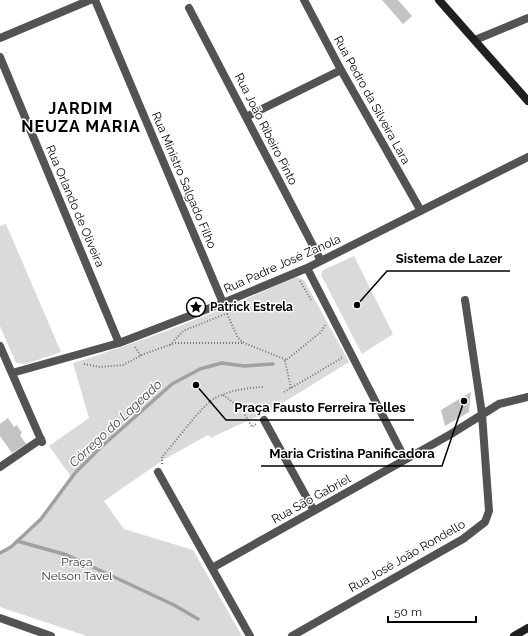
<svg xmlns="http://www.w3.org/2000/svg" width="528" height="636" font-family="Raleway,sans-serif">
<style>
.green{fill:#dadada}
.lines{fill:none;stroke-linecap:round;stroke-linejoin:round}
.stream{stroke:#a1a1a1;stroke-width:3.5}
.building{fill:#c3c3c3}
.path{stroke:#757575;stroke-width:2;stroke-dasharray:1 2;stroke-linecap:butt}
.street{stroke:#535353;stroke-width:8}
.secondary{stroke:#202020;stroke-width:8}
.labels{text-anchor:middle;stroke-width:3;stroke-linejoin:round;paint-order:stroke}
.street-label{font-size:12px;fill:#000;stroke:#fff}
.poi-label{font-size:12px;font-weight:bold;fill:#000;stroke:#fff;text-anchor:start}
.park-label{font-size:12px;fill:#313131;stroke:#fff}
.water-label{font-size:13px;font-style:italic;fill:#424242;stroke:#fff}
.district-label{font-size:16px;font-weight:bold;letter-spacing:1px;fill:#000;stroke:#fff}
.leader{fill:none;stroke:#000;stroke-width:1.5}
.callout-dot{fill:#000;stroke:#fff;stroke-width:1.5}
.callout-label{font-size:13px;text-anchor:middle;font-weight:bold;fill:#000;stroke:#fff;stroke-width:3;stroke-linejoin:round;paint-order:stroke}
</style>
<rect width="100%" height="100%" fill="#fff"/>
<path class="green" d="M6,224L61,352L26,364L16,363L0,326V226Z
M354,256L393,334L362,354L321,275L323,270Z
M296,277L304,280L349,362L276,407C273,410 220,433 211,438L208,435L163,460L104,501L124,529L193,550L242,636H87L0,607V553C31,536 51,505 72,478L49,446L89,418L73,363C149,339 223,310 296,277Z"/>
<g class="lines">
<path class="stream" d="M17,541L67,555L174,605L198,619
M0,553L11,547L41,519L75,473L100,448L172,384L200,369L222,363L244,366L273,364"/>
</g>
<path class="building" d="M382,0H398L412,16L403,24Z
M471,392L469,412L445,426L441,410Z
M8,418L14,427L17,425L22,433L20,435L26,444L12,453L0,436V424Z"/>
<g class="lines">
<path class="path" d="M300,281L311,300
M227,314L238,338L244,343L287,360
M170,345L183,331L240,308
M135,347L141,356
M84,364L100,367L123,365L144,354L175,343H244
M291,388L285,361L321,332L325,325
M284,392L342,358L341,356
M223,395L241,408L252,427L256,424
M162,464V457C173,445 203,404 215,398C231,390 246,388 263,387"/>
<path class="street" d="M95,0L223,303
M304,0L341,70L421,211
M189,8L321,261
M0,38L90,0
M475,40L528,18
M0,57L119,343
M246,117L341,70
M307,268L405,459
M0,346L42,442
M12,373L119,343L223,303L307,268L528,157
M264,420L314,511
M0,467L41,439
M158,472L250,636
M212,568L451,434L499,404L528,397
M0,618L51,636
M292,636L463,539L485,522L489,511L482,414L465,300"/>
<path class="secondary" d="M439,0L528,101
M514,636L528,628"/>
</g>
<defs>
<symbol id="sight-ring" viewBox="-11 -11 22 22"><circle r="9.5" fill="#fff" stroke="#000" stroke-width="1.5"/><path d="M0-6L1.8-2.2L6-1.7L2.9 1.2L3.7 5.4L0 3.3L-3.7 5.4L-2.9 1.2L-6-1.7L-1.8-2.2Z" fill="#000"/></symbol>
</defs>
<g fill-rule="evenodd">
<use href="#sight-ring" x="185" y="296" width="22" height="22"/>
</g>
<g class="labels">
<g class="street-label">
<text transform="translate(372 100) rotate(61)" y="4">Rua Pedro da Silveira Lara</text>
<text transform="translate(266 129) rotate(63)" y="4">Rua João Ribeiro Pinto</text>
<text transform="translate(184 180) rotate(67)" y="4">Rua Ministro Salgado Filho</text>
<text transform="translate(75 206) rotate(67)" y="4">Rua Orlando de Oliveira</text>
<text transform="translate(282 264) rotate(-24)" y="4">Rua Padre José Zanola</text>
<text transform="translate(311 499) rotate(-29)" y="4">Rua São Gabriel</text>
<text transform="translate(407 556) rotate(-30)" y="4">Rua José João Rondello</text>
</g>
<g class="poi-label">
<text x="210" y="311">Patrick Estrela</text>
</g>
<g class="park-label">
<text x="77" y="566">Praça<tspan x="77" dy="14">Nelson Tavel</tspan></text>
</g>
<g class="water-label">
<text transform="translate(115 423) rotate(-43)" y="5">Córrego do Lageado</text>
</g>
<g class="district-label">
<text x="81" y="114">JARDIM<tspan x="81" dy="18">NEUZA MARIA</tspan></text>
</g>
</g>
<path class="leader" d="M357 305L387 271H510M196 385L226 420H414M464 401L442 466H261"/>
<g class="callout-dot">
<circle cx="357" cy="305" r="4"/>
<circle cx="196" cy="385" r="4"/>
<circle cx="464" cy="401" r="4"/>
</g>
<g class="callout-label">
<text x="449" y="263">Sistema de Lazer</text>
<text x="320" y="412">Praça Fausto Ferreira Telles</text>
<text x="352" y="458">Maria Cristina Panificadora</text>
</g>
<path d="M388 616v6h88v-6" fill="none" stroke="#000000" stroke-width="2"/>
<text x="394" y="616" font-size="12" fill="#000000" stroke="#ffffff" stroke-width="3" paint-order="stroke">50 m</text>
</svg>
